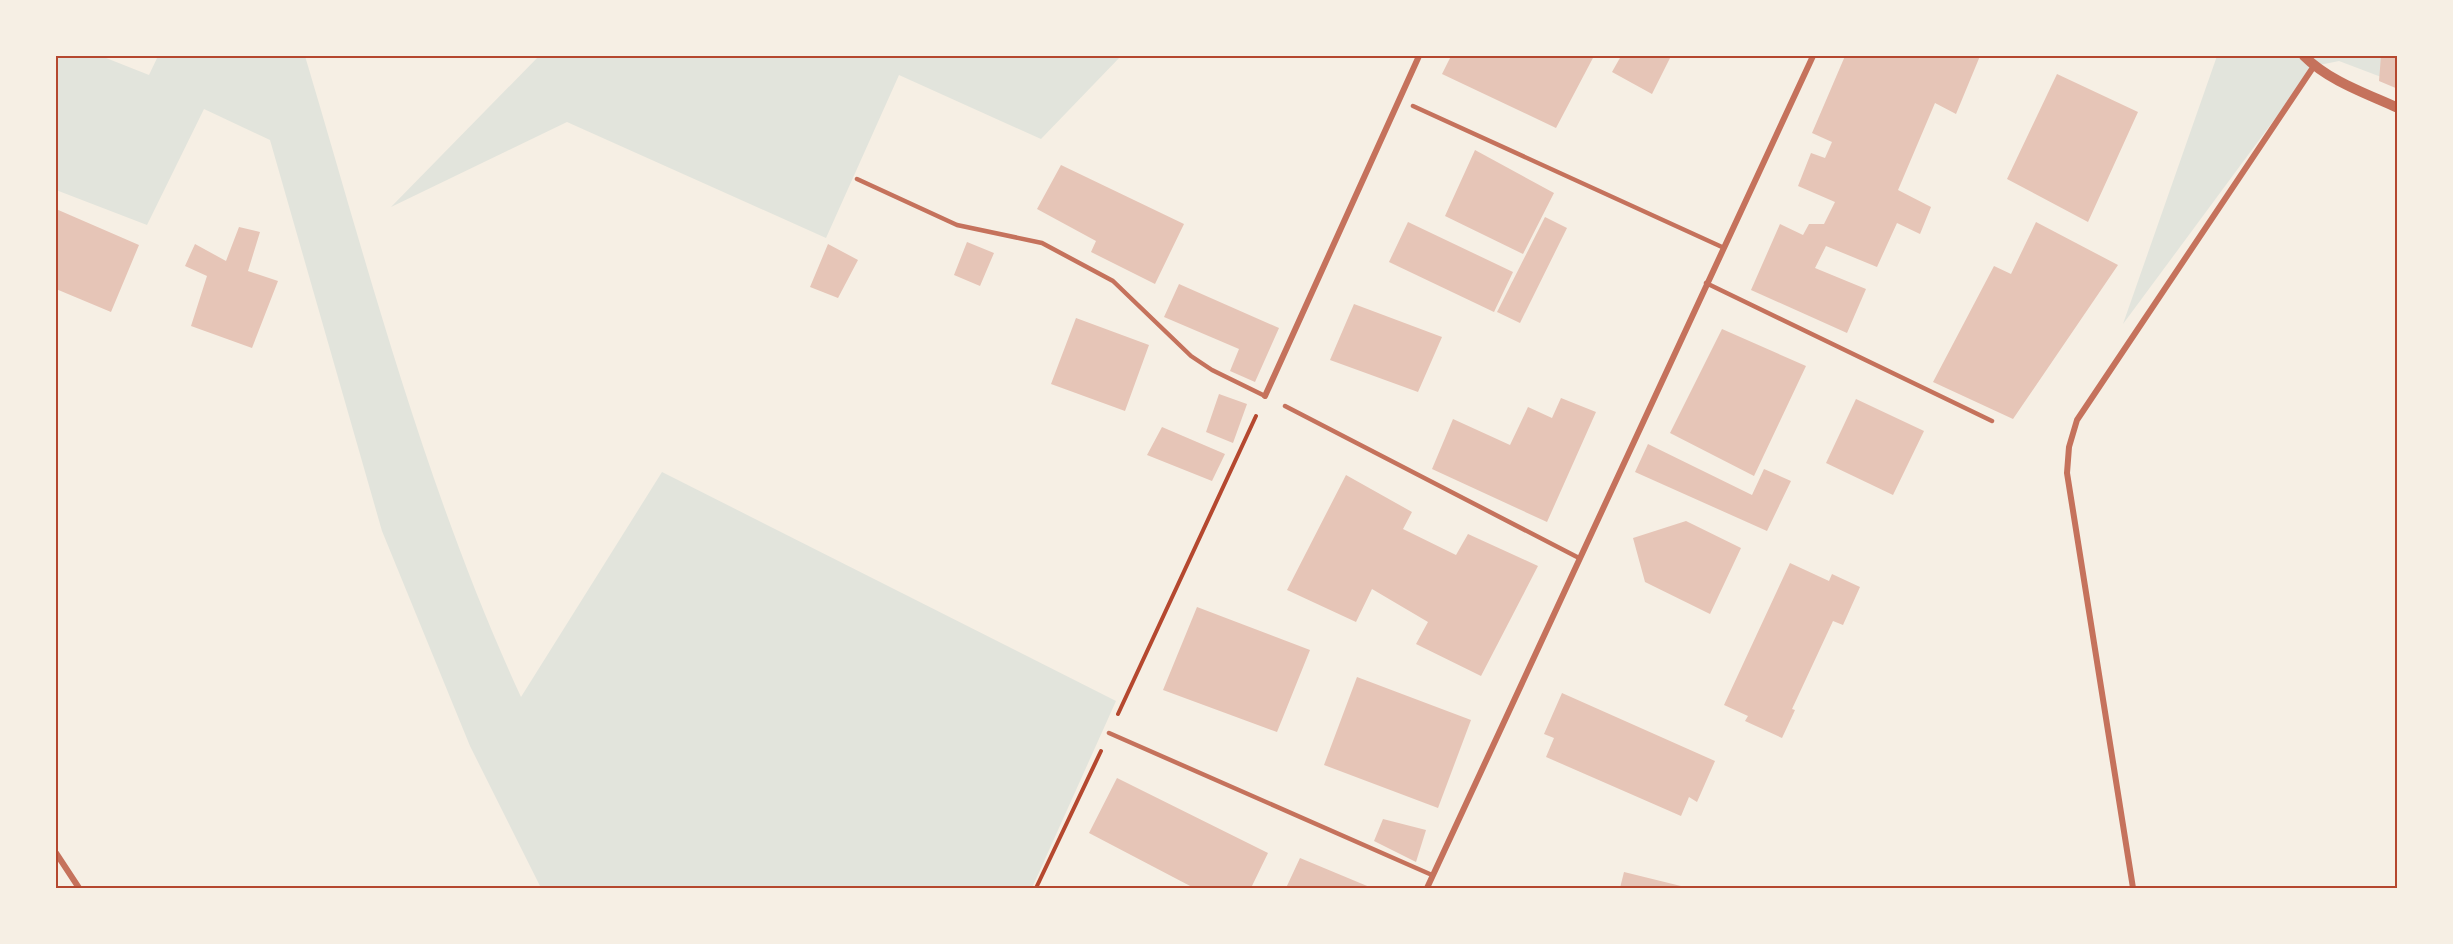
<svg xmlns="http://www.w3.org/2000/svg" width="2453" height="944" font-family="Commissioner,sans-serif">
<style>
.green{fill:#e2e4dc}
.building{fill:#e6c5b7}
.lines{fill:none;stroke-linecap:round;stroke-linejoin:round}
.path{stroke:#b5482f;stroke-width:4}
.service{stroke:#c5725c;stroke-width:4.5}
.minor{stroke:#c5725c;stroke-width:6}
.tertiary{stroke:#c5725c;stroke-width:10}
.neatline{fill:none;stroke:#b5482f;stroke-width:2}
</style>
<rect width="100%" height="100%" fill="#f6efe4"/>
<path class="green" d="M56,56H101L149,75L158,56H305C369,271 426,491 521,697L662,472L1116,701L1032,888H541L470,746L382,531L270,140L204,109L147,225L56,190Z
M539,56H1121L1041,139L899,75L826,238L567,122L391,207Z
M2217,56H2397V83L2339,61L2314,66L2123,324Z"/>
<path class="building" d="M1451,56H1594L1556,128L1442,74Z
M1621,56H1671L1652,94L1612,72Z
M1845,56H1980L1956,114L1935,103L1898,190L1931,207L1920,234L1897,223L1877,267L1826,246L1815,268L1866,289L1847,333L1751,290L1780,224L1803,235L1809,224H1824L1835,202L1798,186L1811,153L1825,158L1832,142L1812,133Z
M2381,56H2398V89L2379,81Z
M2057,74L2138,112L2088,222L2007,179Z
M1475,150L1554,193L1523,254L1445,216Z
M1061,165L1184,224L1155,284L1091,252L1096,241L1037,209Z
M56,209L139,245L111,312L56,289Z
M1545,217L1567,228L1520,323L1497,312Z
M1408,222L1513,272L1494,312L1389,262Z
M2036,222L2118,265L2013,419L1933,382L1994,266L2011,274Z
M239,227L260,232L248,271L278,281L252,348L191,326L207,276L185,266L195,244L226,261Z
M967,242L994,253L980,286L954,275Z
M828,244L858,260L838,298L810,287Z
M1179,284L1279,328L1255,382L1230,371L1239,349L1164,317Z
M1354,304L1442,337L1418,392L1330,360Z
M1076,318L1149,345L1125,411L1051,384Z
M1722,329L1806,366L1754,476L1670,433Z
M1219,394L1247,404L1233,443L1206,432Z
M1561,398L1596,412L1547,522L1432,469L1453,419L1510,445L1528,407L1552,418Z
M1856,399L1924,431L1893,495L1826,463Z
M1162,427L1225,454L1212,481L1147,455Z
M1648,444L1752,495L1764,469L1791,481L1767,531L1635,472Z
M1346,475L1412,512L1403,529L1456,555L1468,534L1538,566L1481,676L1416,644L1428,622L1372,589L1356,622L1287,590Z
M1686,521L1741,548L1710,614L1645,582L1633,538Z
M1790,563L1829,581L1832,574L1860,587L1843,625L1833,621L1792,709L1795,710L1782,738L1745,721L1748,716L1724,705Z
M1197,607L1310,650L1277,732L1163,690Z
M1357,677L1471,720L1438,808L1324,765Z
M1562,693L1715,761L1697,802L1689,797L1681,816L1546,757L1554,738L1544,734Z
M1117,778L1268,853L1251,888H1194L1089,833Z
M1383,819L1426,830L1416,862L1374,841Z
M1300,858L1372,888H1286Z
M1624,872L1689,888H1620Z"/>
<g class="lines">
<path class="path" d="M1118,714L1256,416
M1036,888L1101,751"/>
<path class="service" d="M1413,106L1722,247
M857,179L957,225L1042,243L1113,281L1191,356L1212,370L1265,396
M1706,283L1992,421
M1285,406L1579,558
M1109,733L1432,875"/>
<path class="minor" d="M1265,396L1419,56
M56,853L79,888
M1427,888L1813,56
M2133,888L2067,473L2069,447L2077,420L2314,66"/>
<path class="tertiary" d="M2304,56C2329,81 2365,93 2398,108"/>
</g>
<rect width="2453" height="944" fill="none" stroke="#f6efe4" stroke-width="114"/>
<rect x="57" y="57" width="2339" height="830" class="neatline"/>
</svg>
